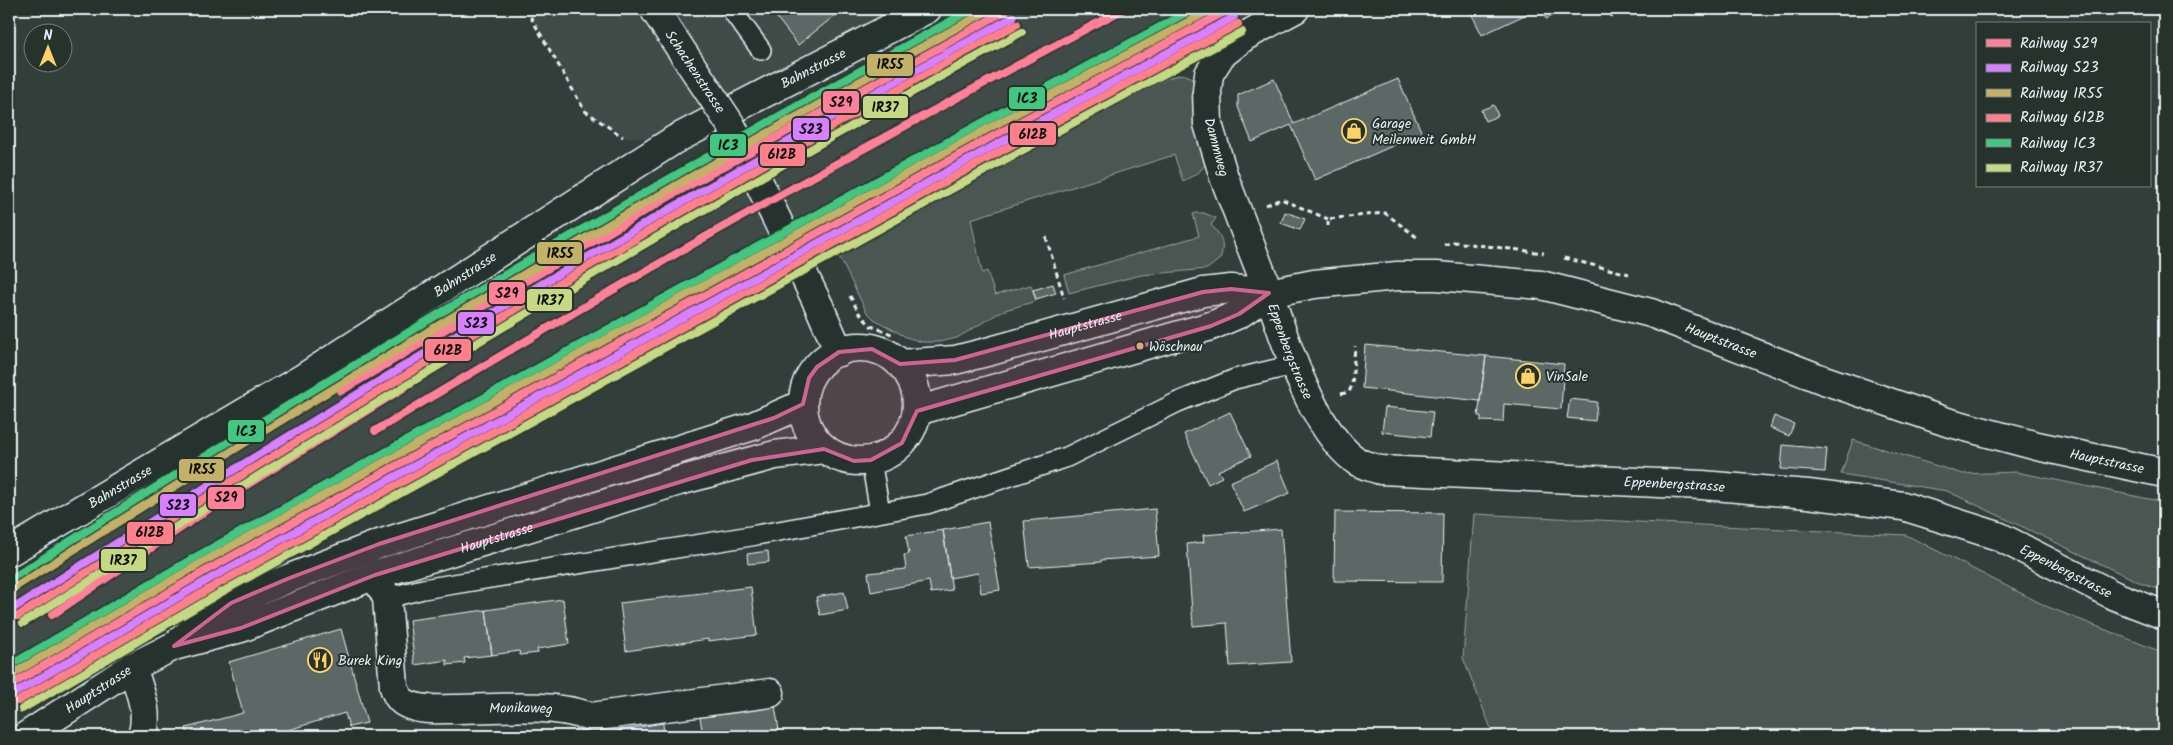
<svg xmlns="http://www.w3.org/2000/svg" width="2173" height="745" font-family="Kalam,sans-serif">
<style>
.built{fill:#3f4b46}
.green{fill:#495651;stroke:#98a4a4}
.building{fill:#5c6865;stroke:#e8f1f8}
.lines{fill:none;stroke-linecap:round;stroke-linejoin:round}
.lane-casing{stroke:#e8f1f8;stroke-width:22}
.street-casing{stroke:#e8f1f8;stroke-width:31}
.secondary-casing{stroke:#e8f1f8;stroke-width:31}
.primary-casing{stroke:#e8f1f8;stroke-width:31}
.path{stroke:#e8f1f8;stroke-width:3;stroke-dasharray:5 4;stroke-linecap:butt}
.lane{stroke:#26332d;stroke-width:19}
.street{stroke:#26332d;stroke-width:28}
.secondary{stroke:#26332d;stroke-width:28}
.primary{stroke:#26332d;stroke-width:28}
.primary-bridge-casing{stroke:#e8f1f8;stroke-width:31;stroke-linecap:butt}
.primary-bridge{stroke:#26332d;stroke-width:28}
.rail-1-casing{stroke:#26332d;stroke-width:11}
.rail-2-casing{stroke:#26332d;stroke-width:11}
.rail-3-casing{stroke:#26332d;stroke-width:11}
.rail-4-casing{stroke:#26332d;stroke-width:11}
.rail-5-casing{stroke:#26332d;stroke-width:11}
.rail-6-casing{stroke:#26332d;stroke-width:11}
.rail-1{stroke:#ff8098;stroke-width:8}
.rail-2{stroke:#d880ff;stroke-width:8}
.rail-3{stroke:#c4b168;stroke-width:8}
.rail-4{stroke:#ff808b;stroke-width:8}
.rail-5{stroke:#42c680;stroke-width:8}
.rail-6{stroke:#c5d984;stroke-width:8}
.marked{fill:#cf6492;fill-opacity:0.2;stroke:#cf6492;stroke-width:4;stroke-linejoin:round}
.bus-dot{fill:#dfa77e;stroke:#26332d;stroke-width:2}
.labels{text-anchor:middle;stroke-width:4;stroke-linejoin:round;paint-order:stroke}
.bus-label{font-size:13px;fill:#e8f1f8;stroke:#26332d;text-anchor:start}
.street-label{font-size:14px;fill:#e8f1f8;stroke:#26332d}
.poi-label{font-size:14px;fill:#e8f1f8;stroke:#26332d;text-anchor:start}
.line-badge{stroke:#26332d;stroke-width:2}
.pale-badge-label{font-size:14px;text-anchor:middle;font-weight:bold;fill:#111}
</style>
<rect width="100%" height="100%" fill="#323e39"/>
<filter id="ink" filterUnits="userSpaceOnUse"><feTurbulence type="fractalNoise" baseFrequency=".02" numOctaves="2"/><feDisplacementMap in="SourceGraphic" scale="10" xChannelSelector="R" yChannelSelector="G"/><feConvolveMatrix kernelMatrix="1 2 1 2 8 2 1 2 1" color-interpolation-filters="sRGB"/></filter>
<g filter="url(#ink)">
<path class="built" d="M526,9H927L674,140L623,137L585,111Z
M977,9H1274L1003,152L986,120L647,310L351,484L74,658L9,702V583L667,176Z"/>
<path class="green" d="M1182,74L1191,77L1195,86L1206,164L1198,173L1183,181L1174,155L971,219L982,273L987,271L995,295L1031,285L1036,301L1002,311L957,338L939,342H922L906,337L874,319L866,311L834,246L1003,152L1008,162L1168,78Z
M1197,213H1204L1216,218L1211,225C1222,236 1225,244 1220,259L1207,269L1141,275L1069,293L1064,275L1199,236L1193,214Z
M1853,440L1963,474L2016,472L2164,502V591L2143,584L1947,491L1841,474Z
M1474,514L1906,535L2048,607L2164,653V736H1494L1463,658Z"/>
<path class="building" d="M770,9H843L798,45Z
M1469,9H1532L1533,11L1482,35Z
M1541,9H1567L1546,19Z
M1607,9H1624L1625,11L1611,17Z
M1274,79L1294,124L1398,79L1422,133L1315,180L1291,125L1252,142L1238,107V95Z
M1494,105L1498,116L1485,121L1481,110Z
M1285,212L1305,219L1300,230L1281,223Z
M1053,284L1056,293L1036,299L1033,290Z
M1365,345L1486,356L1480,401L1362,388Z
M1486,356L1564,364L1561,409L1504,404L1503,422L1481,421V416H1478Z
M1570,399L1597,402L1595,421L1567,418Z
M1385,407L1433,412L1430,437L1382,432Z
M1230,412L1251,456L1218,471L1222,477L1208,484L1184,434Z
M1774,416L1794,424L1789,436L1770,428Z
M1783,445L1827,449L1825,472L1781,469Z
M1277,461L1290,493L1244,512L1230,482Z
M1155,509L1159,556L1101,560V562L1029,567L1024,521Z
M1335,512L1443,513L1442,582L1334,581Z
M988,522L1000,590L981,593L978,573L950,578L943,530Z
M1281,529L1291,662L1230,666L1227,623L1193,626L1187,544L1204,542L1203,535Z
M943,530L952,590L931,593L929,581L871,592L868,573L906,569L904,555L909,554L906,536Z
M768,551L769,562L748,564L747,554Z
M751,587L757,635L708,641V639L626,651L620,603Z
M844,592L848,610L820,615L816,597Z
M563,599L569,644L537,649L538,653L520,655L519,651L492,655L486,610Z
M486,610L492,655L464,658L465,663L447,665V660L415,665L409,620Z
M341,629L367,723L349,727L345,713L268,736H188L186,728L243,713L229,662Z
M775,706L780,736H691L690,731L702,730L700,717Z
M663,723L664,736L690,731L691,736H588Z"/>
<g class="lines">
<defs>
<path id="lane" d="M731,9L761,50
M871,460L880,512
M387,598L423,589L751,536L927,504L1067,457L1178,402L1235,379L1293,365"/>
<g id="street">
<path d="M1269,293L1224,177L1208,124L1207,91L1209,74L1221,55L1245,36L1295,9"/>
<path id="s1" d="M9,552L303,378L674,140L927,9"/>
<path id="s2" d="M375,575L387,598L394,687C396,694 400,701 407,704C421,711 439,709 453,709C498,709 547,702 591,717L770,693"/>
<path d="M132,667C139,689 150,713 142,736"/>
</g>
<g id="secondary">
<path id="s3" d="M1269,293C1285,342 1313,429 1355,460C1361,465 1372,467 1380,470L1702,485L1808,494L1903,506L1998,536L2115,596L2164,615"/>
</g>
<g id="primary">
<path d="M819,306L839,352"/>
<circle cx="860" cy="404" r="57"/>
<path id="s4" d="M900,364L955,360L987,352L1203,292L1231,289L1269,293L1314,284L1397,276H1437L1541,285L1651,313L1821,379L1947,422L2037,446L2164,473"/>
<path d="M917,411L1211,326L1239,314L1269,293"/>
<path d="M179,642L211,615L231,603L287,579L379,544L753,426L803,404"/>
<path id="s5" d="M26,736L132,667L174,646L241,628L375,575L679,481L775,455L824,449"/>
</g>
</defs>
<use href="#lane" class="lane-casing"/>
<use href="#street" class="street-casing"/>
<use href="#secondary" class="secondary-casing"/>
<use href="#primary" class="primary-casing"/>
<path class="path" d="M526,9L585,111L623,137
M1006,158L1179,67
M1266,205L1281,199L1328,219
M1328,226V219L1385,213L1418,238
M1046,237L1064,298
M1444,245L1453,242L1544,253
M1564,258L1629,274
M850,296L859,313L871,326L894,335
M1341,394L1349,392L1352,385L1355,346"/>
<use href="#lane" class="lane"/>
<use href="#street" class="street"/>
<use href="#secondary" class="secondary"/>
<use href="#primary" class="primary"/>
<defs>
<g id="primary-bridge">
<path id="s6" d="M654,9L731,125L819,306"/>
</g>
</defs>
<use href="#primary-bridge" class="primary-bridge-casing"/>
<use href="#primary-bridge" class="primary-bridge"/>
<defs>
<path id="rail-1" d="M341,391L672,195L1009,9
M375,431C620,282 870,142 1124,9
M52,615L221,501L405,387
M9,686L207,570L995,135L1230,9"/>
<path id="rail-2" d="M14,608C340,400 672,202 1013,17
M13,694L211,578L999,143L1234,17"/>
<path id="rail-3" d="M9,591C330,386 656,191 991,9
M9,676L203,562L991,127L1212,9"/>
<path id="rail-4" d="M18,616C345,407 677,209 1017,24
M18,701L216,585L1003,150L1238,24"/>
<path id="rail-5" d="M9,580C324,379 644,187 973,9
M9,666L199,555L987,120L1193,9"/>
<path id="rail-6" d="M23,623C350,415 681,217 1022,32
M22,709L220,593L1008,158L1242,32"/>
</defs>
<use href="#rail-1" class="rail-1-casing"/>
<use href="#rail-2" class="rail-2-casing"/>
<use href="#rail-3" class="rail-3-casing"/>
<use href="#rail-4" class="rail-4-casing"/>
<use href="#rail-5" class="rail-5-casing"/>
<use href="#rail-6" class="rail-6-casing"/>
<use href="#rail-1" class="rail-1"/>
<use href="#rail-2" class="rail-2"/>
<use href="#rail-3" class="rail-3"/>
<use href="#rail-4" class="rail-4"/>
<use href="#rail-5" class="rail-5"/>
<use href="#rail-6" class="rail-6"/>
</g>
</g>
<path class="marked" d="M1231,289L1269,293L1239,314L1211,326L917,411L902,443L871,460L854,461L824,449L752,460L375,575L241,628L174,646L231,603L287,579L379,544L774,418L803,404L809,378L817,367L839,352L872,349L900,364L955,360L1203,292Z"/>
<defs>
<symbol id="shop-ring" viewBox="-11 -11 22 22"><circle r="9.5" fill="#26332d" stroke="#ffd166" stroke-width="1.5"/><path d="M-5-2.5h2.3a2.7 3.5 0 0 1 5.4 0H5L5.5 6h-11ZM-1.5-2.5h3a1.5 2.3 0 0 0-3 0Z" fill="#ffd166"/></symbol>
<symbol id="restaurant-ring" viewBox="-11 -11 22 22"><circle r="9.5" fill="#26332d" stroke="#ffd166" stroke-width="1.5"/><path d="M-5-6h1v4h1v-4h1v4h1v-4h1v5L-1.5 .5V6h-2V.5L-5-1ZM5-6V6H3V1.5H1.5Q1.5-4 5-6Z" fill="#ffd166"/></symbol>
</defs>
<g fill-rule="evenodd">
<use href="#shop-ring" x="1340" y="117" width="28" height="28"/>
<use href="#shop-ring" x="1514" y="362" width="28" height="28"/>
<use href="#restaurant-ring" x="306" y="646" width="28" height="28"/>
</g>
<circle class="bus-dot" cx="1140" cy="346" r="4.5"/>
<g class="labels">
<g class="bus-label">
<text x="1149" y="351">Wöschnau</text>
</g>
<g class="street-label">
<text dy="5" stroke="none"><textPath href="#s1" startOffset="939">Bahnstrasse</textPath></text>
<text dy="5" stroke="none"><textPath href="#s6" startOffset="75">Schachenstrasse</textPath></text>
<text transform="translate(1217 147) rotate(75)" y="5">Dammweg</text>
<text dy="5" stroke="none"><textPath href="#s1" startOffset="534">Bahnstrasse</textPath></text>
<text dy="5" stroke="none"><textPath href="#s4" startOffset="190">Hauptstrasse</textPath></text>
<text dy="5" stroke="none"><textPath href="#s4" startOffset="841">Hauptstrasse</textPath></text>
<text dy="5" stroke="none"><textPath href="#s3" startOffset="62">Eppenbergstrasse</textPath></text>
<text dy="5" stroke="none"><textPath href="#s4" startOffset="1246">Hauptstrasse</textPath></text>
<text dy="5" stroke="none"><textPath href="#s3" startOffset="512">Eppenbergstrasse</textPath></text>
<text dy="5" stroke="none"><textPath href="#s1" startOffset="129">Bahnstrasse</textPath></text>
<text dy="5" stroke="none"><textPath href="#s5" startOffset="514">Hauptstrasse</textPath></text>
<text dy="5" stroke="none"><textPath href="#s3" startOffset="918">Eppenbergstrasse</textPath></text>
<text dy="5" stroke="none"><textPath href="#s5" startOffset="86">Hauptstrasse</textPath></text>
<text dy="5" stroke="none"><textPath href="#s2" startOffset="252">Monikaweg</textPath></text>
</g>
<g class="poi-label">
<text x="1372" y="128">Garage<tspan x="1372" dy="16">Meilenweit GmbH</tspan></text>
<text x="1546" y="381">VinSale</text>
<text x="338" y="665">Burek King</text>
</g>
</g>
<g class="line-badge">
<rect x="866" y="53" width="48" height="24" rx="5" fill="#c4b168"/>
<rect x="1008" y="86" width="38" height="24" rx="5" fill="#42c680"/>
<rect x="822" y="90" width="38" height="24" rx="5" fill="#ff8098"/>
<rect x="862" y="95" width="47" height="24" rx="5" fill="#c5d984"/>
<rect x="792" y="117" width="38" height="24" rx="5" fill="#d880ff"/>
<rect x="1009" y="122" width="48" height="24" rx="5" fill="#ff808b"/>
<rect x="709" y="133" width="38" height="24" rx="5" fill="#42c680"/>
<rect x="759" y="143" width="47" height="24" rx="5" fill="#ff808b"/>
<rect x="536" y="241" width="47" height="24" rx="5" fill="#c4b168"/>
<rect x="488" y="281" width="38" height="24" rx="5" fill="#ff8098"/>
<rect x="526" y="288" width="47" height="24" rx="5" fill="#c5d984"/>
<rect x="457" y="311" width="38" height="24" rx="5" fill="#d880ff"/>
<rect x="424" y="338" width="48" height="24" rx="5" fill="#ff808b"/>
<rect x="227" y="419" width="38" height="24" rx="5" fill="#42c680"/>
<rect x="178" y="458" width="47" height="24" rx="5" fill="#c4b168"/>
<rect x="207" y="486" width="38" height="24" rx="5" fill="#ff8098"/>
<rect x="159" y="493" width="38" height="24" rx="5" fill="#d880ff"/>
<rect x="126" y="521" width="48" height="24" rx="5" fill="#ff808b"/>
<rect x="100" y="548" width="47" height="24" rx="5" fill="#c5d984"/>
</g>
<g class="pale-badge-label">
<text x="890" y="69">IR55</text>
<text x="1027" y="103">IC3</text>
<text x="841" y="107">S29</text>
<text x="885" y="112">IR37</text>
<text x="811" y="134">S23</text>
<text x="1033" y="139">612B</text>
<text x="728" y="150">IC3</text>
<text x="782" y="159">612B</text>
<text x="560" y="258">IR55</text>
<text x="507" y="298">S29</text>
<text x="550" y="305">IR37</text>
<text x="476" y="328">S23</text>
<text x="448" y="355">612B</text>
<text x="246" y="436">IC3</text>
<text x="202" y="474">IR55</text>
<text x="226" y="502">S29</text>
<text x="178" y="510">S23</text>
<text x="150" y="537">612B</text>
<text x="123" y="565">IR37</text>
</g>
<rect width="2173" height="745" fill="none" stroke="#26332d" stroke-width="30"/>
<rect x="15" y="15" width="2143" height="715" fill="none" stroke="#e8f1f8" stroke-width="2" filter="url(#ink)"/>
<rect x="1976" y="22" width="175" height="165" fill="#26332d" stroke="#747f7e"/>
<rect x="1986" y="39" width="25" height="8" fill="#ff8098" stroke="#747f7e"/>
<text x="2020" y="48" font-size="15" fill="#e8f1f8">Railway S29</text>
<rect x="1986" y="64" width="25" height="8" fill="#d880ff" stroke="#747f7e"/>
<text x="2020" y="72" font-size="15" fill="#e8f1f8">Railway S23</text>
<rect x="1986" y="89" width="25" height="8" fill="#c4b168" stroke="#747f7e"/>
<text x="2020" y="98" font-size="15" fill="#e8f1f8">Railway IR55</text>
<rect x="1986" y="114" width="25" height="8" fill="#ff808b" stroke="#747f7e"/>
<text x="2020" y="122" font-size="15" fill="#e8f1f8">Railway 612B</text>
<rect x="1986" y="139" width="25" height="8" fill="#42c680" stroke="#747f7e"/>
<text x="2020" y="148" font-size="15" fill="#e8f1f8">Railway IC3</text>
<rect x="1986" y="164" width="25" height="8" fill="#c5d984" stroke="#747f7e"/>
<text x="2020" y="172" font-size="15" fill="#e8f1f8">Railway IR37</text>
<g transform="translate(48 48)"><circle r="24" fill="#26332d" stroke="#747f7e"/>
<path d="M0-4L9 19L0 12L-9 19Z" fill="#ffd166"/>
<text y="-8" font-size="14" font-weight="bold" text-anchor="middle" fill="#e8f1f8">N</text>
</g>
</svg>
